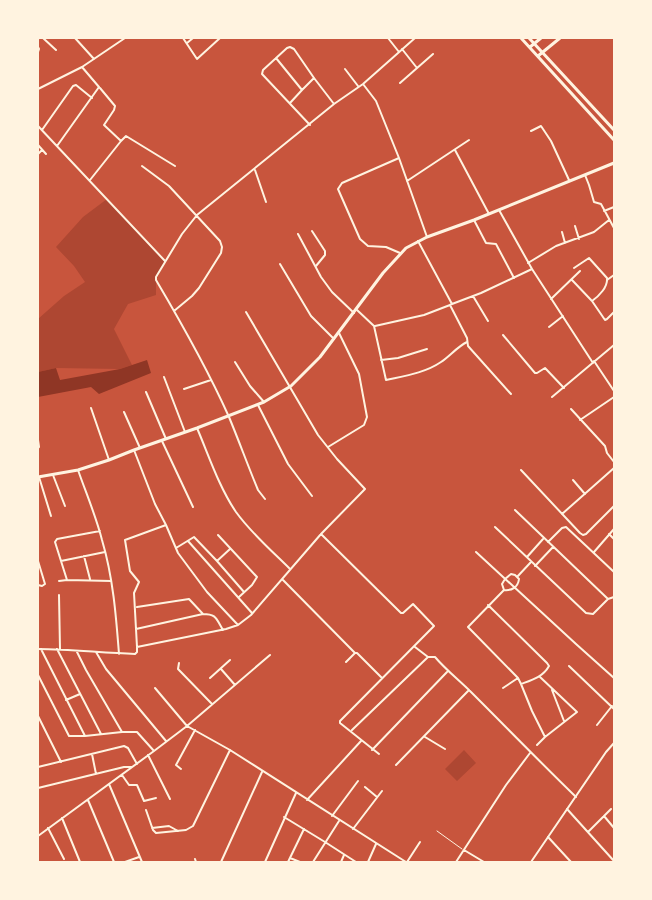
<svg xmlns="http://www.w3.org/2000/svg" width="652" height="900" font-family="'Archivo Narrow',sans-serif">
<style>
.green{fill:#ae4732}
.water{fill:#8f3625}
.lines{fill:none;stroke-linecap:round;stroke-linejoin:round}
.service{stroke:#fff3e0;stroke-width:1}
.minor{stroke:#fff3e0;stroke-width:2}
.tertiary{stroke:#fff3e0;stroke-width:2}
.primary{stroke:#fff3e0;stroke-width:3}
</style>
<rect width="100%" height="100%" fill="#c8553d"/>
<path class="green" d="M107,199L165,262L156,280V295L128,304L114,329L132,365L120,369L56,368L38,372V319L64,296L85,282L74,266L56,247L83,217Z
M464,750L476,763L457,781L445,769Z"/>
<path class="water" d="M147,360L151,373L99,394L91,387L38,397V372L56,368L60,380L120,369Z"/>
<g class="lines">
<path class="service" d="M437,831L462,849"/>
<path class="minor" d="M43,38L56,50
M75,38L94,59
M183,38L197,59L220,38
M388,38L399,52
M38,39L39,38
M187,43L193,38
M38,47L39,49L38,52
M402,49L417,68
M276,58L302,90L314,78
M345,69L358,86
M400,83L433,54
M363,84L376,101L399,158L427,237
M100,88L115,106L114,110L104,125L121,141
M38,89L82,67L125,38
M290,103L302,90
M310,125L262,74L263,70L287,48L290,47L294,49L314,78L334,104
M38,126L165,261
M42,130L73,86L76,85L92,98
M531,131L541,126L551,141L569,180
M38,145L46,154
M57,146L99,87L82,67
M455,150L489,214
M38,154L42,150
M399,158L342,183L338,189L360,239L368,246L386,247L400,253
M142,166L169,186L220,241L222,247L221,253L199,288L192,296L174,311
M255,170L266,202
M585,175L589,185L594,202L601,204L614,228
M90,180L121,141L126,136L175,166
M407,181L469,140
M499,210L532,269L593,363
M604,211L614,207
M474,220L486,243L496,244L514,278
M575,226L579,239
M312,231L325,251V255L316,266
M562,232L565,243
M298,234L321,277L332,292L354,313
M418,241L452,304L450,305L467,338L468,346L511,394
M528,263L556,246L594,232L609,220
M280,264L311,316L334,339
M574,268L589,258L607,278C608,287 599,296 592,301
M572,280L592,301L605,320L607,319L614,312
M607,280L614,275
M473,296L488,321
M551,299L580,271
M452,304L481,293L532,269
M357,310L374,326L386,380C404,376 425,373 441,362C450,356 457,347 467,342
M375,326L424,315L450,305
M549,327L563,316
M503,335L535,373H537L545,368L564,388
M381,360L398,358L427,349
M594,361L614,391
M235,362L250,386L264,402
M164,377L185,432
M184,389L211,380
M146,392L166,439
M552,397L614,345
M258,405L288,464L312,496
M91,408L109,460
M571,409L605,446L607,453L614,462
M124,412L140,448
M580,420L614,397
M197,428C209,456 219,487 236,512C251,533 272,551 290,569
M38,440L39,447L38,448
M162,441L193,507
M328,447L364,425L367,417L359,374L339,333
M134,450L155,504L166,525L178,553L207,592L238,625
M78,470C86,493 96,516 102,540C113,577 116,615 119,654
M521,470L580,533L583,535L586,534L614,506
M53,475L65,506
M39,477L51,516
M573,480L585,494
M265,499L258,490C248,466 239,441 229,417C208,370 182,324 156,280V277L182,234L197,215L334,104L363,84L415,38
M562,514L614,468
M495,527L586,613L593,614L608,599L515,510
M321,534L401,613H403L413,604L434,626L340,721V723L379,754
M609,534L614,539
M218,535L257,577L252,585L239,597
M188,541L252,613
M548,542L562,528L566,527L614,572
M176,548L194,537L217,561L230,549
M476,552L576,644L614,678
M594,552L614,529
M84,556L90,579
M527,557L543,539
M38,561L45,584L42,586L38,585
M61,561L105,552
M217,561L244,592
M535,566L553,547
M511,574L515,575L519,579C518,587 512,591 504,590L502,584L505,579Z
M517,577L531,562
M67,580L55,542L57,539L100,531
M283,580L355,653
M59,581L67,580L111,581
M504,590L468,627L518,678L521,684
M59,595L60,649
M608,599L614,597
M488,605L547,663L549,666C543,677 532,680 521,684L532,711L545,737L577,712L540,677
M137,607L189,599L203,614C217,614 216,619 223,630
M136,629L203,614
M137,647L226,629L238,625L251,615L321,534L365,489L337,459L318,435L246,312
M415,647L428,657H435C446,670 459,680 471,692C506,727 540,762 576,797
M38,649C70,649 102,653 135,654L137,652V647L134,593L139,582L130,571L125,540L166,525
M41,649L85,736
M57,649L101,734
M77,652L86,670L122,732
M96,652L106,669L166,741
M346,662L355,653H357L382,678
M179,663L178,669L212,704
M569,666L614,709
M221,669L235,685
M38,675L69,736H85L122,732H137L154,751
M210,678L230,660
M155,688L187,726L230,750L406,862
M503,688L518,678
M552,690L564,721
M66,700L80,694
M38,716L61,762
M597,725L612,706
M352,730L428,657
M425,737L445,749
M537,745L545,737
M372,750L447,672
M92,754L96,774
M148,755L170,799
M396,765L469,690
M38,767L124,746L128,748L137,764
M181,769L176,765L195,730
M122,775L129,785H137L144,801L156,798
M109,784L142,862
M365,787L377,797
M38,788L124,767H132
M88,800L114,862
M307,800L361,741
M567,809L614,861
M146,810L153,830L156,833L186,830L193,826L230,750
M332,816L358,781
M604,816L614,828
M284,817L325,842L356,862
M62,818L80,862
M48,828L64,859
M152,828L169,826L178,831
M353,829L382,791
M588,832L611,809
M38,836L154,751L187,726L270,655
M548,837L571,862
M464,850L484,862
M290,858L300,862
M195,859L196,862
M125,862L139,857
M221,862L262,772
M265,862L296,793
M288,862L304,829
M313,862L339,821
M341,862L344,855
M368,862L376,844
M407,862L420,842
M456,862L506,785L530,753"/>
<path class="tertiary" d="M531,862L606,752L614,743"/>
<path class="primary" d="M521,38L614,140
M529,38L614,130
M530,47L541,38
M538,56L560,38
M38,477L78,470L109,460L134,450L197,428L264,402L291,386L320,357L383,273L406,248L427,237L474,220L614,163"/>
</g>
<rect width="652" height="900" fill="none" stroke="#fff3e0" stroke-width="78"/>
</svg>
